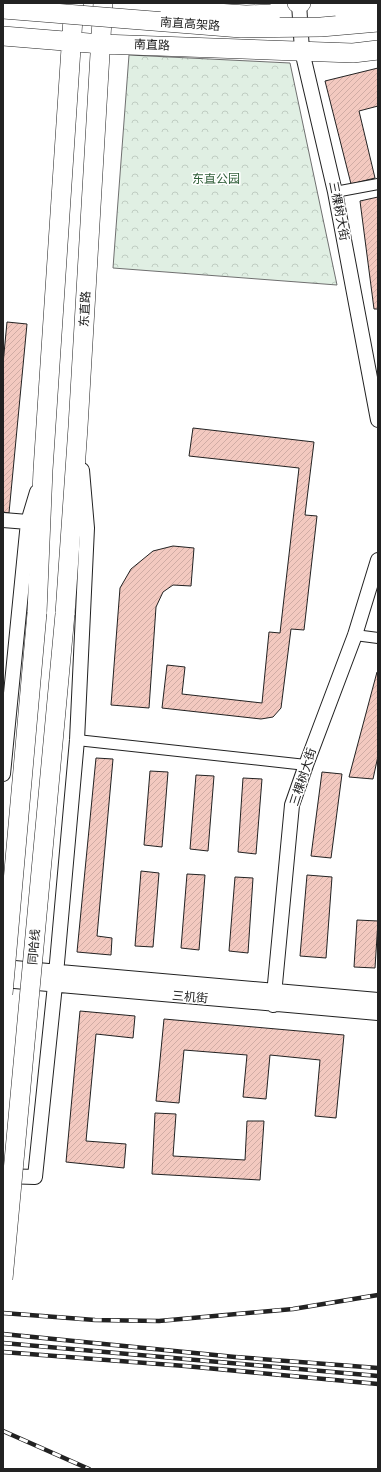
<svg xmlns="http://www.w3.org/2000/svg" width="381" height="1472" font-family="'Open Sans','Noto Sans SC',sans-serif">
<style>
.park{fill:url(#park-crowns);stroke:#6f6f6f}
.building{fill:url(#building-hatch);stroke:#222}
.lines{fill:none;stroke-linecap:round;stroke-linejoin:round}
.street-casing{stroke:#222;stroke-width:12}
.secondary-casing{stroke:#222;stroke-width:16}
.highway-casing{stroke:#222;stroke-width:20}
.street{stroke:#fff;stroke-width:10}
.secondary{stroke:#fff;stroke-width:14}
.highway{stroke:#fff;stroke-width:19}
.rail-casing{stroke:#222;stroke-width:4.5}
.rail{stroke:#fff;stroke-width:3;stroke-dasharray:9;stroke-linecap:butt}
.highway-bridge-casing{stroke:#222;stroke-width:20;stroke-linecap:butt}
.highway-bridge{stroke:#fff;stroke-width:19}
.labels{text-anchor:middle;stroke-width:3;stroke-linejoin:round;paint-order:stroke}
.street-label{font-size:12px;fill:#222;stroke:#fff}
.park-label{font-size:12px;fill:#2f5e38;stroke:#fff}
</style>
<defs>
<pattern id="park-crowns" width="20" height="18" patternUnits="userSpaceOnUse"><rect width="20" height="18" fill="#e0efe3"/><path d="M2 6a3 3 0 1 1 6 0M12 15a3 3 0 1 1 6 0" fill="none" stroke="#c0cdc2"/></pattern>
<pattern id="building-hatch" width="6" height="6" patternUnits="userSpaceOnUse"><rect width="6" height="6" fill="#f3c9c0"/><path d="M-1 1l2-2M0 6l6-6M5 7l2-2" fill="none" stroke="#d0aca5"/></pattern>
</defs>
<rect width="100%" height="100%" fill="#fff"/>
<path class="park" d="M129,55L290,63L337,285L113,268Z"/>
<path class="building" d="M378,68V106L359,111L375,178L351,184L325,81Z
M378,197V309H374L360,201Z
M7,322L27,324L9,513L3,512V364Z
M193,428L314,442L305,515L317,516L304,630L291,629L281,708L273,717L261,719L162,708L167,665L185,667L182,694L262,703L269,632L280,633L299,468L189,456Z
M173,546L194,548L191,586L173,585L163,592L156,607L149,708L111,705L120,588L131,569L153,551Z
M377,672H378V756L373,779L349,777Z
M96,758L113,759L97,936L112,938L111,955L77,952Z
M150,771L168,772L162,847L144,845Z
M322,772L342,774L331,858L311,856Z
M196,775L214,776L208,851L190,849Z
M243,778L262,779L256,854L238,852Z
M141,871L159,873L153,947L135,946Z
M187,874L205,875L199,950L181,948Z
M307,875L332,877L326,958L300,956Z
M235,877L253,878L248,953L229,951Z
M357,920L378,921L375,968L354,967Z
M80,1011L135,1016L133,1038L96,1034L86,1141L126,1144L124,1168L66,1162Z
M164,1019L344,1035L336,1118L315,1116L320,1060L270,1055L266,1099L243,1097L247,1055L184,1050L179,1103L156,1101Z
M155,1113L176,1114L173,1156L245,1160L247,1121H264L260,1180L152,1174Z"/>
<g class="lines">
<defs>
<path id="street" d="M335,192L378,184
M355,635L378,638
M77,740L306,765"/>
<path id="secondary" d="M299,3L302,51L335,192L378,420
M3,520L28,522
M3,774L28,522L37,492
M3,967L378,1000
M3,980L378,1013
M273,1005L292,805L306,765L355,635L378,560
M3,1176L35,1177L55,985L77,740L87,528L82,470"/>
<path id="highway" d="M297,3H301
M3,36L101,44L353,53L378,50
M37,613L43,470L74,3
M65,614L78,427L103,3"/>
</defs>
<use href="#street" class="street-casing"/>
<use href="#secondary" class="secondary-casing"/>
<use href="#highway" class="highway-casing"/>
<use href="#street" class="street"/>
<use href="#secondary" class="secondary"/>
<use href="#highway" class="highway"/>
<defs>
<path id="rail" d="M3,1313L95,1320L159,1321L293,1309L378,1295
M3,1334L235,1357L378,1368
M3,1343L378,1376
M3,1352L185,1366L378,1384
M3,1431L89,1469"/>
</defs>
<use href="#rail" class="rail-casing"/>
<use href="#rail" class="rail"/>
<defs>
<path id="highway-bridge" d="M3,9L241,28L321,27L378,22
M170,10L246,15L271,14
M344,12L378,8
M3,994L37,613
M3,1279L65,614"/>
</defs>
<use href="#highway-bridge" class="highway-bridge-casing"/>
<use href="#highway-bridge" class="highway-bridge"/>
</g>
<g class="labels">
<g class="street-label">
<text transform="translate(190 24) rotate(4)" y="4">南直高架路</text>
<text transform="translate(152 45) rotate(2)" y="4">南直路</text>
<text transform="translate(339 211) rotate(79)" y="4">三棵树大街</text>
<text transform="translate(85 309) rotate(-87)" y="4">东直路</text>
<text transform="translate(303 777) rotate(-72)" y="4">三棵树大街</text>
<text transform="translate(34 947) rotate(-85)" y="4">同哈线</text>
<text transform="translate(190 997) rotate(5)" y="4">三机街</text>
</g>
<g class="park-label">
<text x="216" y="183">东直公园</text>
</g>
</g>
<rect width="381" height="1472" fill="none" stroke="#222222" stroke-width="8"/>
</svg>
